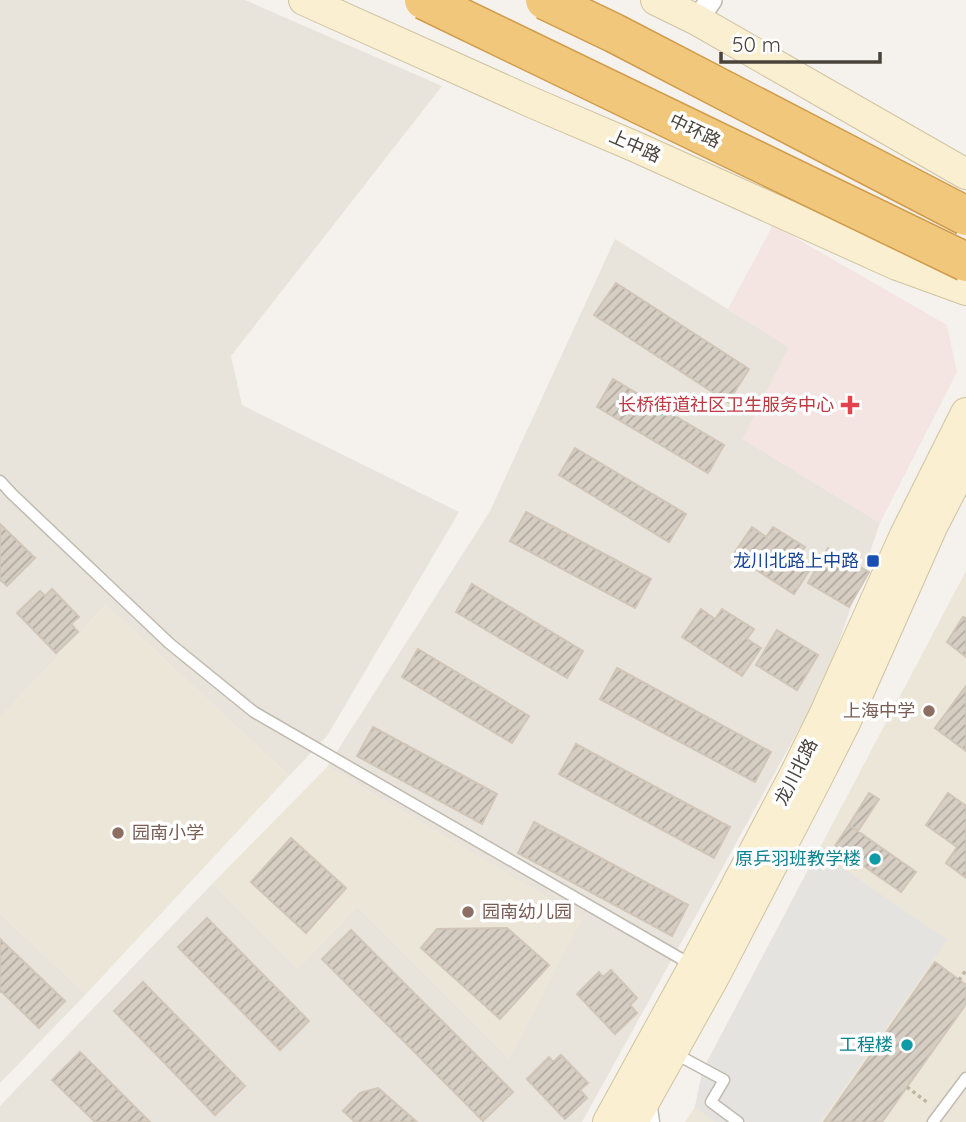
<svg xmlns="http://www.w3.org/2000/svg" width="966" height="1122" font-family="Quicksand,'Noto Sans SC',sans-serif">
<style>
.residential{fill:#e8e4db}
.education{fill:#ece6d8}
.medical{fill:#f4e4e2}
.parking{fill:#e4e3e0}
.building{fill:url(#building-hatch);stroke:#d0c5b7;stroke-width:2}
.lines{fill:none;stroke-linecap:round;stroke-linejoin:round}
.lane-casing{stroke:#c0bab0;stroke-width:13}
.street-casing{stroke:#c0bab0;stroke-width:24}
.secondary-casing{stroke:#d0c3a1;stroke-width:32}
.path{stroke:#c0b5a2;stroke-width:3.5;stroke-dasharray:3.5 3.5;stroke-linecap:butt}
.lane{stroke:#fff;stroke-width:10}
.street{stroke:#fff;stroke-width:21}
.secondary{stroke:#faefd1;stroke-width:30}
.highway-bridge-casing{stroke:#d09c4b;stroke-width:41;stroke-linecap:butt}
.highway-bridge{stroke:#f1c77b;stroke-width:38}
.health-dot{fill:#e0444e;stroke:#fff;stroke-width:2.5}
.transit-dot{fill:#1a4fb4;stroke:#fff;stroke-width:2.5}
.education-dot{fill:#8d6e63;stroke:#fff;stroke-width:2.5}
.culture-dot{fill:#0f9aa8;stroke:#fff;stroke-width:2.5}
.labels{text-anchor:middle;stroke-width:7;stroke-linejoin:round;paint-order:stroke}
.street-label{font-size:18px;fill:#49433b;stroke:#fff}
.health-label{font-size:18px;fill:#be3a42;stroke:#fff;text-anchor:end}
.transit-label{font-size:18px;fill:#164399;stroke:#fff;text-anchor:end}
.education-label{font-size:18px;fill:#785e54;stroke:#fff;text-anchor:start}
.culture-label{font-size:18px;fill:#0d838f;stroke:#fff;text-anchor:end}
</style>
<defs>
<pattern id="building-hatch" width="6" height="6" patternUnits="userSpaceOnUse" patternTransform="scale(1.75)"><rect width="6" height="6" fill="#d6cec3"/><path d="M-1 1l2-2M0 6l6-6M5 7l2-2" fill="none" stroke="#b0a9a0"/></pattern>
</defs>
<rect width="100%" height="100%" fill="#f5f2ed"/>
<path class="residential" d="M0,0H245L442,86L231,356L242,405L459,512L327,736L289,776L106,605L0,718Z
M615,239L789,347L743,439L880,523L825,682L582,1122H0V1106L213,883L298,968L357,906L509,1058L582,918L327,767L490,511Z
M0,913L86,994L0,1083Z"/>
<path class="education" d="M966,571V1122H685L695,1107L703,1069Z
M106,605L289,776L86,994L0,913V718Z
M327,767L583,918L509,1058L357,906L298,968L213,883Z"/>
<path class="medical" d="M773,225L947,325L957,372L880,523L743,439L789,347L728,309Z"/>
<path class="parking" d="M818,851L947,940L820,1122H715L695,1107L702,1072Z"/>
<path class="building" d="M616,283L749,369L728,402L594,315Z
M613,379L724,445L708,473L597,407Z
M575,448L686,514L669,542L559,475Z
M526,512L651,579L635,608L510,541Z
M0,524L35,558L7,586L0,580Z
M752,527L766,537L773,527L805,547L798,557L812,566L794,594L733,555Z
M828,548L869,572L849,607L808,583Z
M472,584L583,651L567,678L456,612Z
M52,589L79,617L71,624L78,632L56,653L17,613L40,591L45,596Z
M701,609L715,619L722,609L754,629L747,639L761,648L742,676L682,637Z
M963,617L966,618V657L947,642Z
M777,630L818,655L797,690L756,665Z
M418,649L529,716L512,743L402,677Z
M617,668L771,752L755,782L600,699Z
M966,686V751L935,728Z
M373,727L497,794L482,824L357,756Z
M576,744L730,827L714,858L559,774Z
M869,793L879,799L858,831L849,825Z
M948,793L966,806V878L946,863L957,847L926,825Z
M534,822L688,905L672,936L518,853Z
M849,825L916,872L901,892L835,846Z
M291,838L346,888L306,933L251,882Z
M207,918L309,1021L280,1050L178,947Z
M507,928L549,965L500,1019L421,948L437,929Z
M351,930L513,1092L483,1121L322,959Z
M0,939L65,1001L39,1028L1,991L0,992Z
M935,962L966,985V1004L882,1122H824Z
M611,970L637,998L630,1005L637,1013L615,1034L577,994L599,972L603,977Z
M143,982L245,1086L215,1115L114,1011Z
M80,1052L150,1122H95L52,1080Z
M561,1055L588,1083L580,1090L587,1098L565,1119L527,1079L549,1057L553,1062Z
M378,1088L417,1122H355L343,1111L360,1093Z"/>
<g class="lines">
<defs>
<path id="lane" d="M0,481L12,494L169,643L254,712L692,965
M674,1053L724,1080L711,1102L738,1122
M651,1101L654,1122
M933,1122L966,1078"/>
<path id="street" d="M697,20L711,0"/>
<path id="secondary" d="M304,0L533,103L636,147L897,265L966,290
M656,0L697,20L966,174
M608,1122L694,966L795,774L825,713L905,535L966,413
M633,1122L714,977L814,784L845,723L932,527L966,461"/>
</defs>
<use href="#lane" class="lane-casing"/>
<use href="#street" class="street-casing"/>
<use href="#secondary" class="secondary-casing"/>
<path class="path" d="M959,980L966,970
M907,1087L928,1103"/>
<use href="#lane" class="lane"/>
<use href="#street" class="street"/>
<use href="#secondary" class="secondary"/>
<defs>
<path id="highway-bridge" d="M424,0L966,262
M545,0L614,33L966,216"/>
</defs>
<use href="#highway-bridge" class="highway-bridge-casing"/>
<use href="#highway-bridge" class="highway-bridge"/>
</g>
<path class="health-dot" d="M846.5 394.5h7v7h7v7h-7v7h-7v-7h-7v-7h7z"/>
<rect class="transit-dot" x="866" y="554" width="14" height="14" rx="3.5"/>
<g class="education-dot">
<circle cx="929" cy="711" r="7"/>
<circle cx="118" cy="833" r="7"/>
<circle cx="468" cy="912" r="7"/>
</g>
<g class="culture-dot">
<circle cx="875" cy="859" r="7"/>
<circle cx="907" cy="1045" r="7"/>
</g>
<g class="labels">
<g class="street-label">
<text transform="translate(695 131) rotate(26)" y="6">中环路</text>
<text transform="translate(635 146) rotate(24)" y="6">上中路</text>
<text transform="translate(796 772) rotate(-63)" y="6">龙川北路</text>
</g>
<g class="health-label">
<text x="834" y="411">长桥街道社区卫生服务中心</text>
</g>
<g class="transit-label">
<text x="859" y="567">龙川北路上中路</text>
</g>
<g class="education-label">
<text x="915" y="717" text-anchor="end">上海中学</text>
<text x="132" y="839">园南小学</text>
<text x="482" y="918">园南幼儿园</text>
</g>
<g class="culture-label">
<text x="861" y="865">原乒羽班教学楼</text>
<text x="893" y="1051">工程楼</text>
</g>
</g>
<path d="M721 52v10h159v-10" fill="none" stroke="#49433b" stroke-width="3.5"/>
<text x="732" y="52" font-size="21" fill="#49433b" stroke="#ffffff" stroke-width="5" paint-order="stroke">50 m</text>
</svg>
